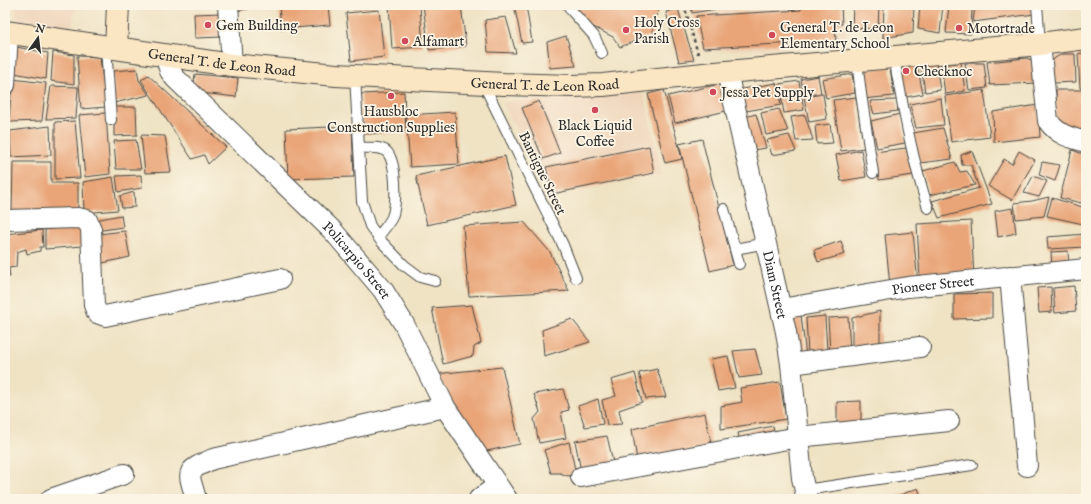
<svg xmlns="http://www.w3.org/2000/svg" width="1091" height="504" font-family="'IM FELL English',serif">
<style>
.built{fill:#efd6bb}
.building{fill:#e9a578}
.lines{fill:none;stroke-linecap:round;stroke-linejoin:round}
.lane-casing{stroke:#484742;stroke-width:12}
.street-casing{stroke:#484742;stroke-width:22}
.secondary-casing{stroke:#484742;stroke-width:24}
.path{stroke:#484742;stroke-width:2.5;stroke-dasharray:3 3;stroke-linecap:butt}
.lane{stroke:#fff;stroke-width:10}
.street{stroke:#fff;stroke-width:20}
.secondary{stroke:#fbe6c4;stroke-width:22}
.poi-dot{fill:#d1495b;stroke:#fcf5e5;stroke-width:1.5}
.labels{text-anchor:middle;stroke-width:3.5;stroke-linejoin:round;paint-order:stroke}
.poi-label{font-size:14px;fill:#2b2b2b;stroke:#fcf5e5;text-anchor:start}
.street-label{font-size:14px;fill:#2b2b2b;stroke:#fcf5e5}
</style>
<rect width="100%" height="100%" fill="#fcf5e5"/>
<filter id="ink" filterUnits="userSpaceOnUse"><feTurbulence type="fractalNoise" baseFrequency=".025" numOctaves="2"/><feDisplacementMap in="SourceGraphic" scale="8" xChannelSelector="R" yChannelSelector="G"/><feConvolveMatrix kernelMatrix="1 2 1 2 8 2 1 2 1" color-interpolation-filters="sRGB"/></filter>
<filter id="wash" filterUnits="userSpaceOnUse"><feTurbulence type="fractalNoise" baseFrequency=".012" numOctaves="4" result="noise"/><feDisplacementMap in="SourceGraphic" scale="16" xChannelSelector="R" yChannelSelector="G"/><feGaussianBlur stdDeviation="0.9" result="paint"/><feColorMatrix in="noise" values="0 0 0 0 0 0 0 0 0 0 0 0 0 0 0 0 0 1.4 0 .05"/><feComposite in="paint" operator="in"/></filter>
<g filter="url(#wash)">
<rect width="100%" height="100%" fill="#efe3c4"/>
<path class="built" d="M16,5H76L72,28L15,18Z
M690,5H845L847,44L702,52Z
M642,85L662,175L552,196L502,102L589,93Z"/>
<g id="blocks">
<path class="building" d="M235,5H263V6L236,11Z
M279,5H328L330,25L281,29Z
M353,5H375V7L353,9Z
M389,5H420L423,47L392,49Z
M423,5H461L466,46L429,50Z
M514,5H526L532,42L522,43Z
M575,5H661L652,26L654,34L620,47L613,37L582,21Z
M691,5H722V8L692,13Z
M801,5H841L842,24H835L836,41L703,48L696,16L801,10Z
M853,5H879L878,29L852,28Z
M884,5H914L913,33L883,38Z
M920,5H943L940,33L918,29Z
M949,5H972L971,34L946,33Z
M975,5H1034L1035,14L973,22Z
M678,9L694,60L679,62L666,12Z
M379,10L384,57L351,61L346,13Z
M222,13L223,37L195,38L194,14Z
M506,17L516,53L488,52L485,20Z
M566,36L576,66L550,68L547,42Z
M16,47L48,53L46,79L14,73Z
M53,52L74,55V84L51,81Z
M1086,52V88H1080L1078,54Z
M1062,54H1075L1076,82L1054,83L1052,62L1055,58Z
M77,56L100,57L106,107L81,109Z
M1027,58L1035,62L1038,83L990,85L987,62Z
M961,62L965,91L945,94L941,65Z
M936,63L940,90L925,92L921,65Z
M965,63H984L987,88L969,90Z
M917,64L923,94L906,97L900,67Z
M890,67L894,96L862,99L860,70Z
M137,69L139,80L149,95L114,103L113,71Z
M195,74L238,78L236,97L193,92Z
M852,74L855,93L826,98L822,79Z
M148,75L226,147L208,164L204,155L192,159L141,80Z
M818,76L821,93L804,96L801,79Z
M12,79L46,83L42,121L9,122Z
M799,81L804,110L784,113L779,84Z
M776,83L781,105L740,112L737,90Z
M719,84L726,111L675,123L668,96Z
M51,86L78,87L76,118L46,119Z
M664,90L682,159L665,163L648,94Z
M984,90L990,137L951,142L945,96Z
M1056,90H1086V135L1056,120Z
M404,92L406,132L363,134L361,94Z
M823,94L827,119L809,122L804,97Z
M856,97L864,148L841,151L833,100Z
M941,98L944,125L916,128L910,104Z
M897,100L898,111L874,114L870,101Z
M539,101L560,153L543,159L522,108Z
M1038,105L1040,137L994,142L993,112Z
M114,107H136L137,135L114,136Z
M779,109L788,131L766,135L761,113Z
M455,112L459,164L410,167L406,115Z
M106,113L110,174L85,177L79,115Z
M756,114L766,148L752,150L745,117Z
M900,114L905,143L877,148L871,121Z
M805,115L813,140L796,141L791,117Z
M75,121L80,178L55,179V122Z
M830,124L833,143L817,144L815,126Z
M50,126L51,155L11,157L10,131Z
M352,126L354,177L288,179L286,129Z
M943,128L952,159L920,163L913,133Z
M141,135L165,136L171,172L145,173Z
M789,135L796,151L772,155L767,140Z
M702,139L733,265L710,271L679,144Z
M136,140L141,169H116L114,141Z
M649,146L654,173L552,194L546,167Z
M906,148L913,175L879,180L874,152Z
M861,150L866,177L841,181L836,155Z
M1072,150L1086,155V204L1060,198Z
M972,151L992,204L939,218L932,201L979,188L971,165H962L961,155Z
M1019,151L1035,160L1012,200L988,186L1004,159L1012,164Z
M505,156L516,205L427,225L416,176Z
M13,162H51V183H78V213L12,212Z
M955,162L960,172L967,171L975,185L929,195L923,171Z
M1042,162L1060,165L1055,181L1039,175Z
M141,175L142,188L118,192L116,176Z
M1033,176L1047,181L1039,197L1024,193Z
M113,177L118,210L84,213L83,182Z
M134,192L135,207L122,208L120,196Z
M1049,197L1044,216L1016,219L1014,203L1032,201Z
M1052,198L1086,208L1083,224L1047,216Z
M1013,208L1016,233L998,237L995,211Z
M121,215L123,227L96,231L95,220Z
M971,221L974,278L920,281L917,224Z
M524,222L550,252L569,291L469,296L463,226Z
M81,224L83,246L45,249V230Z
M42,230L43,247H40V251L27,254L26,249L17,252L16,267L9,268L10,277H5V234Z
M125,231L130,257L98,264V234Z
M913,232L918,283L890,286L885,235Z
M1086,234V247L1048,249L1047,237Z
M841,241L845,254L818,262L814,250Z
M1068,251L1069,266L1052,268L1051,252Z
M1074,286L1076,311L1055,313L1053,288Z
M1051,287L1052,312L1039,313L1037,288Z
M992,293V318L954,319V294Z
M472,305L481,343L474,347L473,356L443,364L432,308Z
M880,311V349H852V318Z
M801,315L806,356L791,358L786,317Z
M825,316L827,352L808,353L806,318Z
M848,317L850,351L830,353L828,318Z
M572,319L590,342L544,356L542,330Z
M755,349L762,375L739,378L733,351Z
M728,356L735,388L718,391L711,359Z
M502,367L520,444L482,452L436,374Z
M657,369L666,397L646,399L639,373Z
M635,373L642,402L619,410L622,424L607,425L602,400L616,396L611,380Z
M780,382L786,419L721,429V406L742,402L740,388Z
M563,389L569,410L561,412L566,438L539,443L534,419L540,412L534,394Z
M598,399L603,424L585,427L578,406Z
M861,401V427H837V402Z
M705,413L712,447L637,460L632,429Z
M773,426L775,436L740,442L738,433Z
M607,436L614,466L581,471L575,441Z
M569,442L576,474L568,476L560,473H551L544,450Z
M918,488L922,499H890Z"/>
</g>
</g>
<g filter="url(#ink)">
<use href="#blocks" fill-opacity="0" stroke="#484742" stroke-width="1"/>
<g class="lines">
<defs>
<path id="lane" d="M568,5L571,10L594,36L602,53
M1037,5L1040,44
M106,47L111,120
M894,57C903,108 912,159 928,208
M857,61L861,94L873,173
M355,76L362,201L370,226L381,241L404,265L420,277L435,281
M483,83L563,245L576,278
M359,148C367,148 379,146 386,151C397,161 397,204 392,217C389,224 382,231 378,237
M724,209L739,264
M735,249L766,243
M805,490L972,465"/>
<g id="street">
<path d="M228,5L232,65"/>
<path d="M1040,44L1048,121C1058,135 1069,137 1086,142"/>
<path id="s1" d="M165,55L170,71L175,78L333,231L383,290L404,324L445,407L507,499"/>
<path id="s2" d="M727,72L786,332L791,364L802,478L807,499"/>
<path d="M5,85L8,33"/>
<path d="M5,220L78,218L87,220L91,229L94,305L97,313L105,316L280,279"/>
<path d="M1010,276L1027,466"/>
<path id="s3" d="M781,309L908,287L1086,269"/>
<path d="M791,364L920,347"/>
<path d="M581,477L798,437L949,421"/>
<path d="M51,499L124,474"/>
<path d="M196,499C188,470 184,472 213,459L445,407"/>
<path d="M479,499L497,486"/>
</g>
<g id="secondary">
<path id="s4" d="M5,32L232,65L336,75L504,84L573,86L603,85L704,74L1040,44L1086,38"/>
<path d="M116,48L118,5"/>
</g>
</defs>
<use href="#lane" class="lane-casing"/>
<use href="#street" class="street-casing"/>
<use href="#secondary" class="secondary-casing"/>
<path class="path" d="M684,5L698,54"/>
<use href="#lane" class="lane"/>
<use href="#street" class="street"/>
<use href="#secondary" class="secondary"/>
</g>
</g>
<g class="poi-dot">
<circle cx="208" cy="25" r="4"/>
<circle cx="959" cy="28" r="4"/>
<circle cx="626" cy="30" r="4"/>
<circle cx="772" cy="35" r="4"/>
<circle cx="405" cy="41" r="4"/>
<circle cx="906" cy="71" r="4"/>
<circle cx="713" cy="92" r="4"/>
<circle cx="391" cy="96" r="4"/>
<circle cx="595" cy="110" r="4"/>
</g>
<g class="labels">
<g class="poi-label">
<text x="634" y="27">Holy Cross<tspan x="634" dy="16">Parish</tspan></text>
<text x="216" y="30">Gem Building</text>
<text x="780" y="32">General T. de Leon<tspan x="780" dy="16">Elementary School</tspan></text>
<text x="967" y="33">Motortrade</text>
<text x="413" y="46">Alfamart</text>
<text x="914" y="76">Checknoc</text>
<text x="721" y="97">Jessa Pet Supply</text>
<text x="391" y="116" text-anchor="middle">Hausbloc<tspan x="391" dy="16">Construction Supplies</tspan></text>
<text x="595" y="130" text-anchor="middle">Black Liquid<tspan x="595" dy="16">Coffee</tspan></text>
</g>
<g class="street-label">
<text dy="5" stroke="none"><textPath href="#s4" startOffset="219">General T. de Leon Road</textPath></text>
<text dy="5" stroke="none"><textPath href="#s4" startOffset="543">General T. de Leon Road</textPath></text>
<text transform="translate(543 173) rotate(64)" y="5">Bantigue Street</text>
<text dy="5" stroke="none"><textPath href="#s1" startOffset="283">Policarpio Street</textPath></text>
<text dy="5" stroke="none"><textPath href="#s2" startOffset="218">Diam Street</textPath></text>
<text dy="5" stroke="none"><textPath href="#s3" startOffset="154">Pioneer Street</textPath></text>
</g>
</g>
<rect width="1091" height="504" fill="none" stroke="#fcf5e5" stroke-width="20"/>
<g transform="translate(38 38) rotate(14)" stroke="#fcf5e5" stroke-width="3" paint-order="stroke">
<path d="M0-3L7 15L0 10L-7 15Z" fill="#2b2b2b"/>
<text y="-6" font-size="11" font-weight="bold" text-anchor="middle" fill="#2b2b2b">N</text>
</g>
</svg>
